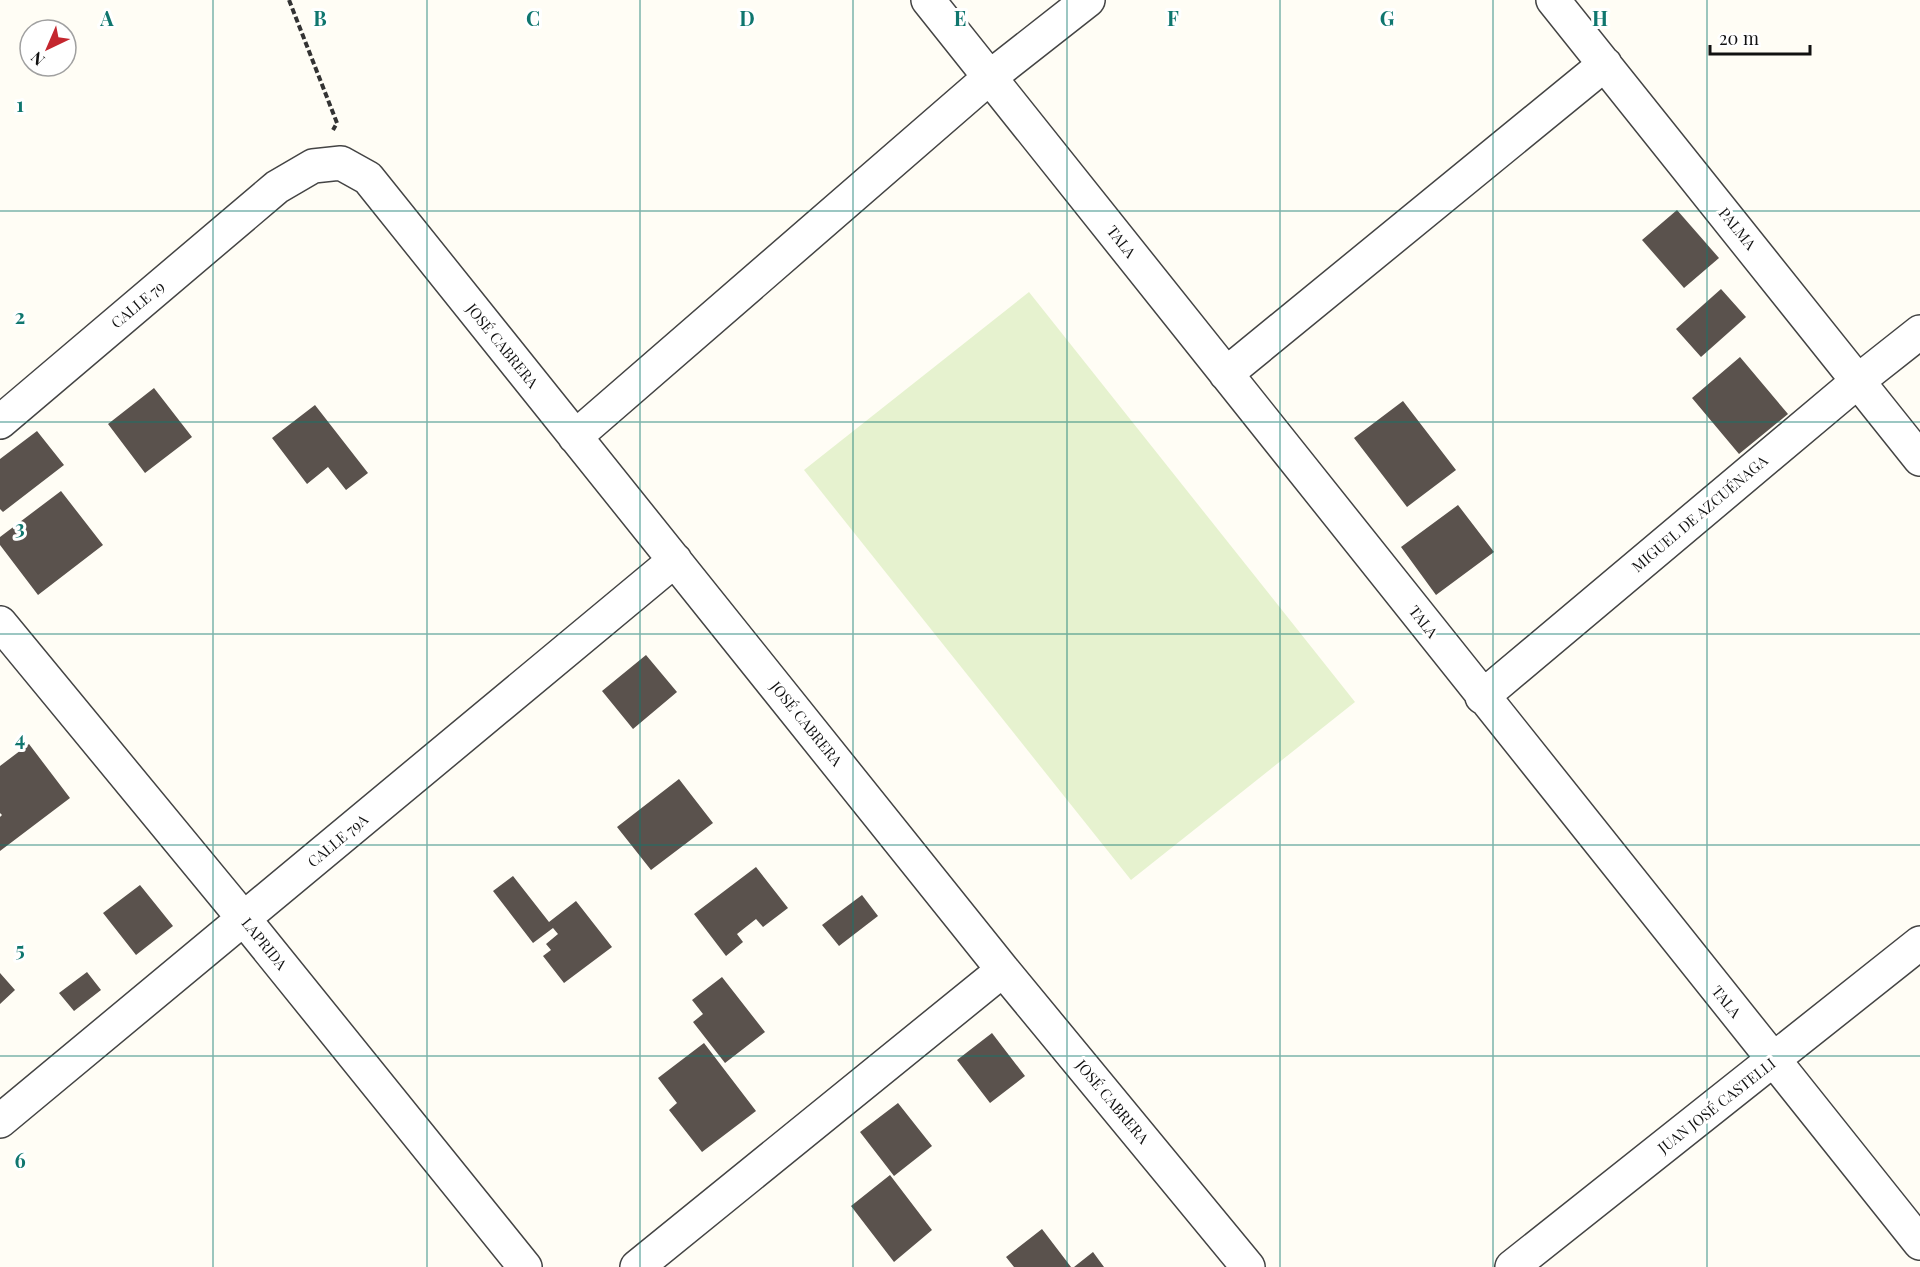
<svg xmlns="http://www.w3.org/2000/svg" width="1920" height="1267" font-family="'Playfair Display',serif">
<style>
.pitch{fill:#e6f2cf}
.building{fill:#5a524d}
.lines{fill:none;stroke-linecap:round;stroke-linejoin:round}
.minor-casing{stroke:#444;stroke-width:36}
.path{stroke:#333;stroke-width:4;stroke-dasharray:6 3;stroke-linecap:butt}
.minor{stroke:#fff;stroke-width:33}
.grid{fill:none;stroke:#0f766e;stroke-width:1.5;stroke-opacity:0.55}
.labels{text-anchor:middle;stroke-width:6;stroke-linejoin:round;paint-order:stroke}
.street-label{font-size:15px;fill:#111;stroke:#fff}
.grid-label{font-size:20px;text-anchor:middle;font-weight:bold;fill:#0f766e;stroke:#fff;stroke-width:6;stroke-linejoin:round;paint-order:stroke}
</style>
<rect width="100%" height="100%" fill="#fffdf5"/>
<path class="pitch" d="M1029,292L1355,702L1131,880L804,470Z"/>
<path class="building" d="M1677,210L1719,258L1684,288L1642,240Z
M1721,289L1746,317L1701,357L1676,329Z
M1740,357L1788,414L1739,454L1692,398Z
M154,388L192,437L145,473L108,424Z
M1403,401L1456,470L1407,507L1354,438Z
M315,405L368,473L346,490L328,467L307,484L272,438Z
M37,431L64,465L3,512L0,509V459Z
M61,491L103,545L38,595L0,545V537Z
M1458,505L1494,552L1436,595L1401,547Z
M646,655L677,692L633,729L602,691Z
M29,744L70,798L0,851V817L2,815L0,813V766Z
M679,779L713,823L651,870L617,827Z
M756,867L788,908L763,927L756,919L737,934L743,942L726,956L694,914Z
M513,876L549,922L576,901L612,947L564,983L543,956L551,950L546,944L558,934L553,928L533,943L493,891Z
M140,885L173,926L136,955L103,913Z
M862,895L878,916L839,946L822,925Z
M87,972L101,990L74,1011L59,993Z
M0,973L15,990L0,1004Z
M722,977L765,1032L725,1063L693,1022L703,1014L692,1000Z
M992,1033L1025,1076L990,1103L957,1060Z
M704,1043L756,1111L702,1152L669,1110L677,1103L658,1078Z
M898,1103L932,1146L894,1176L860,1132Z
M890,1175L932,1230L894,1262L851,1206Z
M1042,1229L1071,1267H1014L1006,1257Z
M1093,1252L1104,1267H1074Z"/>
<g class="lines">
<defs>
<path id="minor" d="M928,0L1920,1243
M1553,0L1920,459
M1226,374L1605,64
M0,422L277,187L313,166L341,163L368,178L1003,970L1248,1267
M575,437L990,77L1088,0
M0,623L244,919L525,1267
M1482,697L1858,381L1920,332
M0,1121L675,560
M637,1267L1003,970
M1512,1267L1920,943"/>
</defs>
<use href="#minor" class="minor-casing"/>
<path class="path" d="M289,0L337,123L333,130"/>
<use href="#minor" class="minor"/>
</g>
<path class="grid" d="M213,0V1267M427,0V1267M640,0V1267M853,0V1267M1067,0V1267M1280,0V1267M1493,0V1267M1707,0V1267M0,211H1920M0,422H1920M0,634H1920M0,845H1920M0,1056H1920"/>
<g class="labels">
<g class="street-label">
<text transform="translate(1737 229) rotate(51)" y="5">PALMA</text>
<text transform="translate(1121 242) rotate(52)" y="5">TALA</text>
<text transform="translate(138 305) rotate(-40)" y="5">CALLE 79</text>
<text transform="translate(502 346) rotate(51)" y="5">JOSÉ CABRERA</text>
<text transform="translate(1700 514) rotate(-40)" y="5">MIGUEL DE AZCUÉNAGA</text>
<text transform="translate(1423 622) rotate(52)" y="5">TALA</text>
<text transform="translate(806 724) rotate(51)" y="5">JOSÉ CABRERA</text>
<text transform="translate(338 841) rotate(-40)" y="5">CALLE 79A</text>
<text transform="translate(264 944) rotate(51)" y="5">LAPRIDA</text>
<text transform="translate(1726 1002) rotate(51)" y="5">TALA</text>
<text transform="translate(1112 1102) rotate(50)" y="5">JOSÉ CABRERA</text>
<text transform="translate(1717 1106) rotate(-38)" y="5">JUAN JOSÉ CASTELLI</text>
</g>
</g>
<g class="grid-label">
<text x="107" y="26">A</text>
<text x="320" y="26">B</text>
<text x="533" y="26">C</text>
<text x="747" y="26">D</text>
<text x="960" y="26">E</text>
<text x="1173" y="26">F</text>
<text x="1387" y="26">G</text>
<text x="1600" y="26">H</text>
<text x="20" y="112">1</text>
<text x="20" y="324">2</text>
<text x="20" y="535">3</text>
<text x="20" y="746">4</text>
<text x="20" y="957">5</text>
<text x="20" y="1168">6</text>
</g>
<g transform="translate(48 48) rotate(224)"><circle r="28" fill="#ffffff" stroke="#a0a0a0" stroke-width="1.5"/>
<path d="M0-4.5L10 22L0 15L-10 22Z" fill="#c4262e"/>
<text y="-9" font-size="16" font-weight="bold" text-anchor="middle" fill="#111111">N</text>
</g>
<path d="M1710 45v9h100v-9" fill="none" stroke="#111111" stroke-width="3"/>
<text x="1719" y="45" font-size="18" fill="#111111" stroke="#ffffff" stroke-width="4.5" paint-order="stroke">20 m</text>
</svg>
